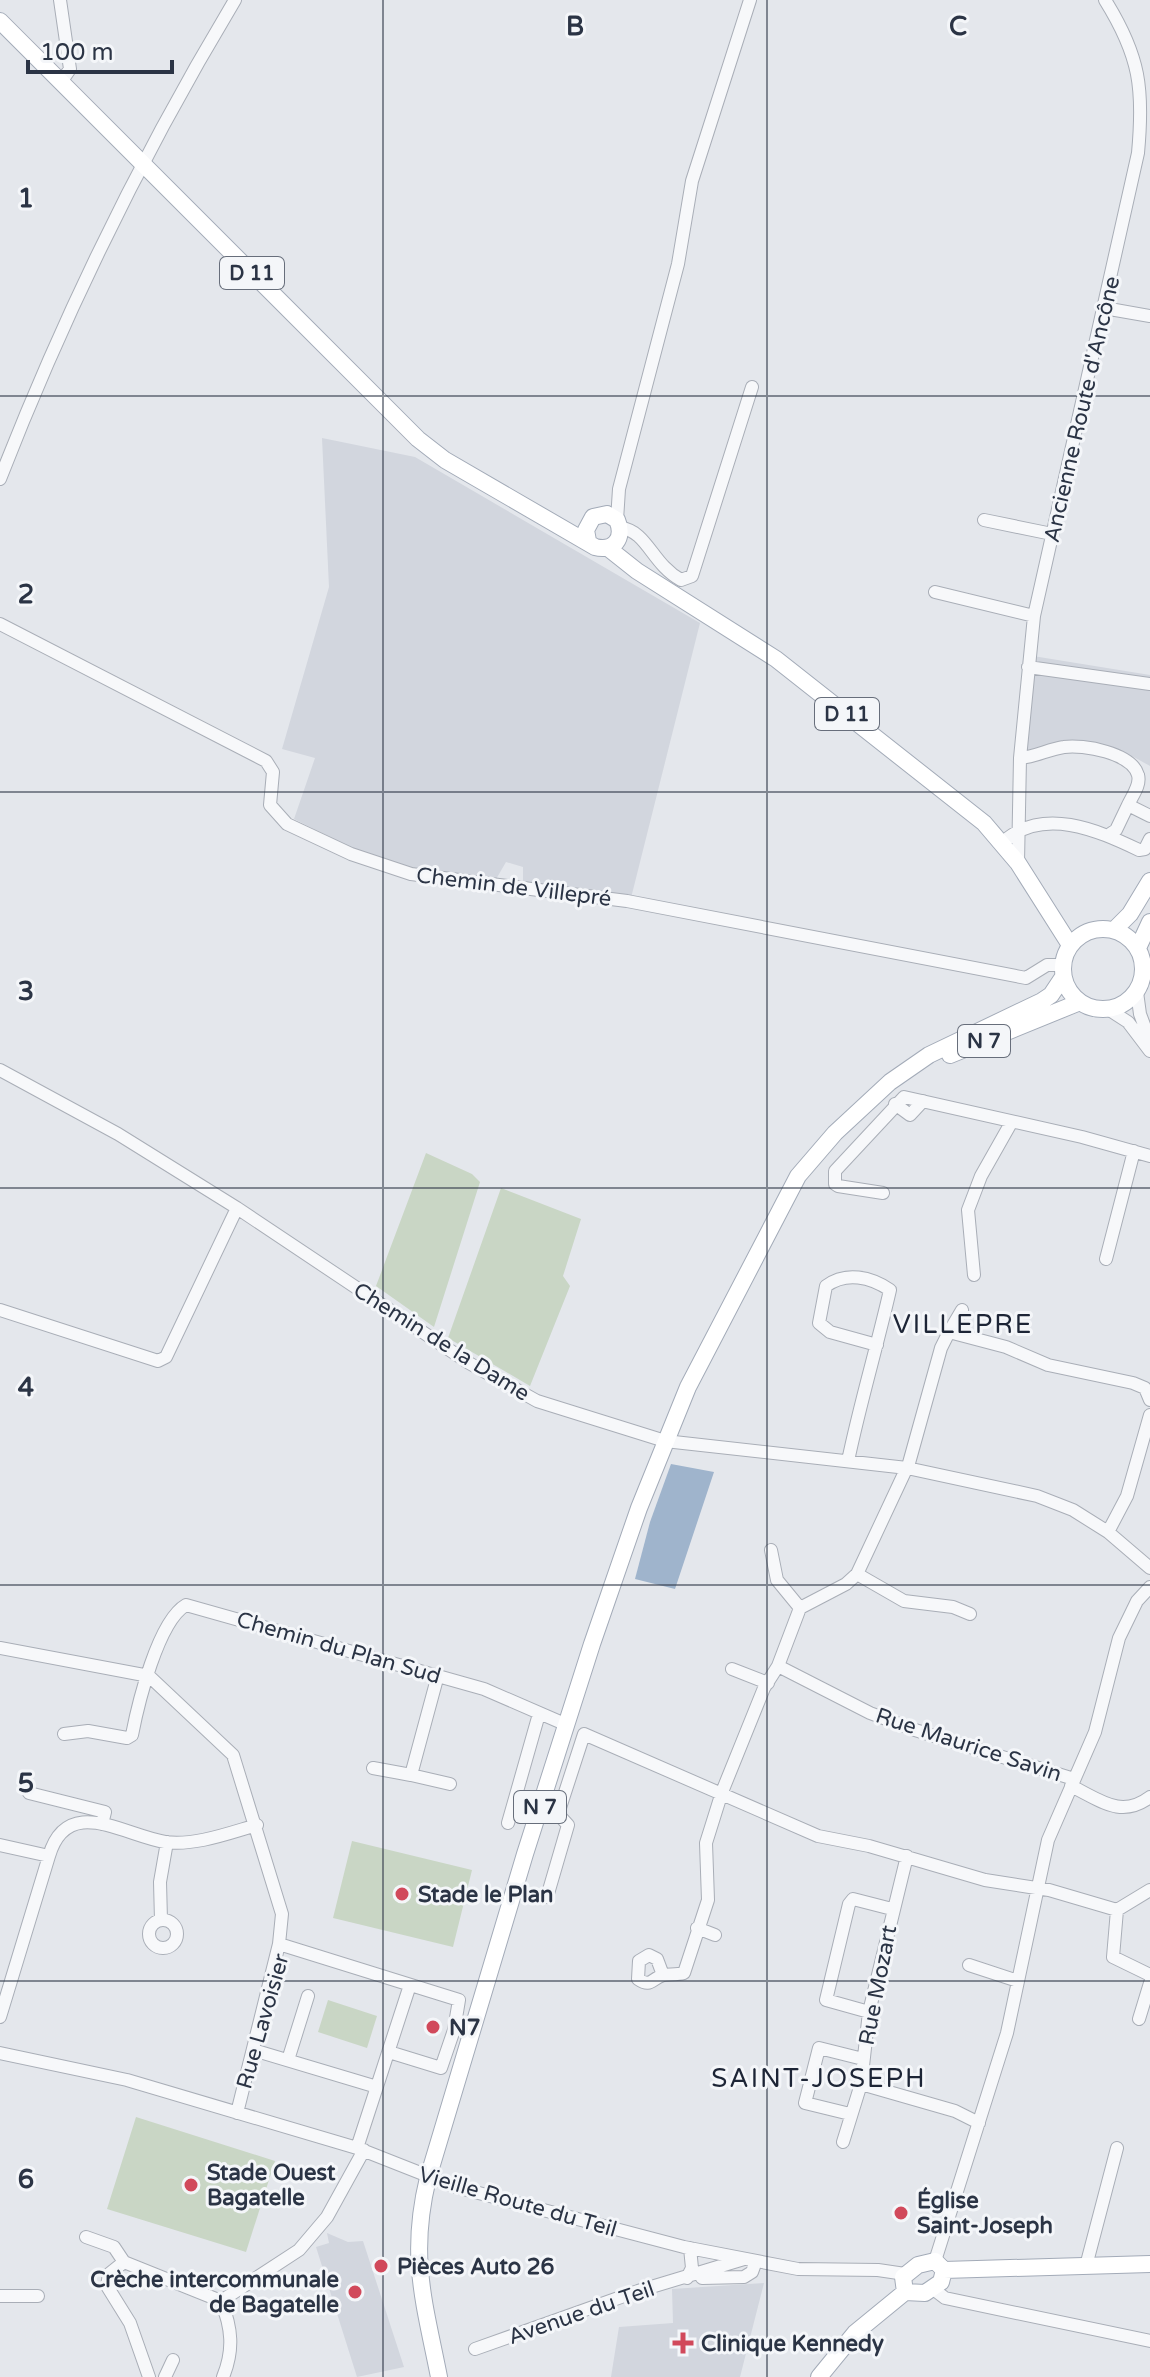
<svg xmlns="http://www.w3.org/2000/svg" width="1150" height="2377" font-family="'Varela Round',sans-serif">
<style>
.built{fill:#d2d6de}
.green{fill:#c9d6c5}
.water{fill:#9fb4cc}
.lines{fill:none;stroke-linecap:round;stroke-linejoin:round}
.minor-casing{stroke:#a9aeb7;stroke-width:14}
.major-casing{stroke:#a3abb8;stroke-width:18}
.minor{stroke:#f7f8fa;stroke-width:12}
.major{stroke:#fff;stroke-width:16}
.grid{fill:none;stroke:#2b3445;stroke-width:2;stroke-opacity:0.55}
.poi-dot{fill:#d1495b;stroke:#f4f6f9;stroke-width:3}
.labels{text-anchor:middle;stroke-width:6;stroke-linejoin:round;paint-order:stroke}
.shield{fill:#f4f6f9;stroke:#676e7b;stroke-width:2}
.shield-label{font-size:20px;font-weight:bold;fill:#2b3445}
.street-label{font-size:22px;fill:#2b3445;stroke:#f4f6f9}
.poi-label{font-size:22px;font-weight:bold;fill:#2b3445;stroke:#f4f6f9;text-anchor:start}
.quarter-label{font-size:26px;letter-spacing:2px;fill:#1d2536;stroke:#f4f6f9}
.grid-label{font-size:26px;text-anchor:middle;font-weight:bold;fill:#2b3445;stroke:#f4f6f9;stroke-width:6;stroke-linejoin:round;paint-order:stroke}
</style>
<rect width="100%" height="100%" fill="#e4e7ec"/>
<path class="built" d="M322,438L415,457L700,623L631,898L523,884V867L506,862L495,881L410,868L350,847L294,819L315,758L282,749L329,587Z
M1033,656L1150,675V766L1132,756L1071,743L1027,753Z
M327,2233L348,2242L363,2241L404,2367L357,2377L316,2247L329,2243Z
M764,2283L740,2377H611L619,2327L673,2323L672,2289Z"/>
<path class="green" d="M426,1153L472,1174L480,1182L434,1327L376,1286Z
M501,1188L581,1219L563,1276L570,1286L530,1386L448,1338Z
M352,1841L472,1870L453,1947L333,1918Z
M328,2000L377,2016L367,2048L318,2032Z
M136,2117L275,2161L246,2252L107,2209Z"/>
<path class="water" d="M671,1464L714,1472L675,1589L635,1579L650,1522Z"/>
<g class="lines">
<defs>
<path id="minor" d="M60,0L70,69L61,82
M1104,308L1150,316
M0,479C65,312 143,153 235,0
M617,520L619,489L678,264L692,181L750,0
M984,520L1052,534
M621,528C647,531 652,564 681,580L692,576L752,387
M935,592L1034,616
M0,624L266,761L273,772L270,805L287,824L351,854L411,874L627,901L1026,978L1047,965H1063
M1028,667L1150,684
M1020,758C1035,757 1049,749 1064,747C1083,744 1132,753 1138,775C1141,785 1132,796 1128,805
M1110,834L1116,830L1128,805L1150,816
M1003,842C1043,806 1097,830 1139,850L1145,849L1150,839
M1018,863L1020,758L1034,616L1138,153C1144,89 1140,56 1105,0
M1137,992L1140,1014L1150,1041
M1108,1009L1128,1022L1150,1051
M0,1070L118,1134L237,1208L469,1363L537,1401L665,1441L907,1468L1037,1496L1073,1510L1108,1532L1150,1568
M895,1104L910,1115L923,1101
M883,1193L838,1186L835,1184V1171L904,1097L1082,1137L1150,1156
M1106,1259L1134,1151
M974,1275L968,1210L981,1176L1011,1123
M0,1310L158,1361L166,1357L237,1208
M949,1332L962,1310
M848,1461C860,1403 877,1347 890,1290C871,1277 846,1271 826,1286L819,1323L830,1332L877,1345
M1108,1532L1127,1496L1150,1415
M771,1550L777,1580L800,1608
M857,1574L904,1601L953,1607L970,1614
M0,1648L149,1676L233,1755L282,1914L279,1944L237,2113
M778,1666L870,1713L915,1730L1074,1779
M732,1669L768,1683
M64,1734L88,1731L127,1738L132,1735C138,1704 158,1621 186,1605L484,1689L567,1725
M373,1768L411,1775L438,1675
M411,1775L450,1784
M1071,1786C1100,1800 1121,1819 1150,1797
M29,1793L105,1812L102,1824
M508,1823L539,1714
M0,1845L49,1856C67,1794 123,1835 165,1842C195,1846 229,1833 257,1825
M547,1897L568,1825L558,1814L584,1734L818,1836L869,1846L985,1880L1049,1890L1117,1910L1150,1890
M1117,1910L1113,1957L1150,1975
M161,1920L160,1882L167,1842
M149 1934a14 14 0 1 1 28 0a14 14 0 1 1-28 0Z
M697,1928L715,1935
M279,1944L459,2000L454,2030L441,2068L389,2052
M969,1965L1018,1981
M663,1975L657,1959L649,1955L639,1961L638,1979C651,1988 651,1979 663,1975C669,1974 677,1975 684,1973L708,1900L706,1843L722,1792L764,1688L778,1666L800,1608L846,1584L857,1574L909,1463L941,1348L949,1332L1006,1347L1048,1365L1133,1383L1145,1388L1150,1400
M869,2012L826,2000L849,1904L853,1899L892,1909
M0,2017L49,1856
M1139,2019L1150,1983
M253,2050L377,2087
M0,2053L127,2080L357,2148L456,2187L684,2247L798,2269L878,2270L905,2274
M288,2060L308,1996
M861,2084L955,2111L979,2123
M850,2114L805,2103L819,2048L863,2059
M843,2142L861,2084L869,2012L907,1856
M357,2148L410,1985
M86,2237L114,2247L124,2262
M935,2261L1007,2033L1048,1840L1095,1732L1119,1638L1137,1601L1150,1587
M1086,2266L1117,2148
M687,2278L692,2268L690,2248
M702,2278L744,2277L752,2272L756,2261
M932,2288L945,2298L1150,2341
M0,2296H38
M221,2301L299,2250L327,2217L364,2150
M221,2301C232,2328 234,2350 223,2377
M475,2349L638,2291L744,2259
M149,2377L130,2323L107,2286L109,2274L124,2262L221,2301
M165,2377L173,2360"/>
<path id="major" d="M0,21L418,439L445,460L595,547C614,552 625,538 617,520L607,514L593,517L586,530L588,541
M608,548L637,571L776,659L984,823L1018,863L1070,945
M1063 969a40 40 0 1 1 80 0a40 40 0 1 1-80 0Z
M1114,930L1130,914L1150,881
M1138,948L1150,922
M950,1055L1080,1002
M944,2270L1150,2264
M905,2292L903,2277L918,2265L935,2261L944,2270
M905,2292L925,2293L941,2282L944,2270
M439,2377C424,2301 409,2256 428,2178L525,1854L592,1644L639,1508L688,1387L798,1176L835,1133L890,1082L929,1055L1042,1001L1051,995L1063,977
M819,2377L855,2333L905,2292"/>
</defs>
<use href="#minor" class="minor-casing"/>
<use href="#major" class="major-casing"/>
<use href="#minor" class="minor"/>
<use href="#major" class="major"/>
</g>
<path class="grid" d="M383,0V2377M767,0V2377M0,396H1150M0,792H1150M0,1188H1150M0,1585H1150M0,1981H1150"/>
<g class="poi-dot">
<circle cx="402" cy="1894" r="8"/>
<circle cx="433" cy="2027" r="8"/>
<circle cx="191" cy="2185" r="8"/>
<circle cx="901" cy="2213" r="8"/>
<circle cx="381" cy="2266" r="8"/>
<circle cx="355" cy="2292" r="8"/>
<path d="M679 2331h8v8h8v8h-8v8h-8v-8h-8v-8h8z"/>
</g>
<g class="labels">
<g class="shield">
<rect x="220" y="257" width="64" height="32" rx="6"/>
<rect x="815" y="698" width="64" height="32" rx="6"/>
<rect x="958" y="1025" width="52" height="32" rx="6"/>
<rect x="514" y="1791" width="52" height="32" rx="6"/>
</g>
<g class="shield-label">
<text x="252" y="280">D 11</text>
<text x="847" y="721">D 11</text>
<text x="984" y="1048">N 7</text>
<text x="540" y="1814">N 7</text>
</g>
<g class="street-label">
<text transform="translate(1081 409) rotate(-77)" y="8">Ancienne Route d'Ancône</text>
<text transform="translate(514 886) rotate(7)" y="8">Chemin de Villepré</text>
<text transform="translate(442 1341) rotate(32)" y="8">Chemin de la Dame</text>
<text transform="translate(339 1647) rotate(16)" y="8">Chemin du Plan Sud</text>
<text transform="translate(969 1744) rotate(18)" y="8">Rue Maurice Savin</text>
<text transform="translate(877 1985) rotate(-79)" y="8">Rue Mozart</text>
<text transform="translate(262 2021) rotate(-74)" y="8">Rue Lavoisier</text>
<text transform="translate(518 2201) rotate(16)" y="8">Vieille Route du Teil</text>
<text transform="translate(581 2312) rotate(-19)" y="8">Avenue du Teil</text>
</g>
<g class="poi-label">
<text x="418" y="1902">Stade le Plan</text>
<text x="449" y="2035">N7</text>
<text x="207" y="2180">Stade Ouest<tspan x="207" dy="25">Bagatelle</tspan></text>
<text x="917" y="2208">Église<tspan x="917" dy="25">Saint-Joseph</tspan></text>
<text x="397" y="2274">Pièces Auto 26</text>
<text x="339" y="2287" text-anchor="end">Crèche intercommunale<tspan x="339" dy="25">de Bagatelle</tspan></text>
<text x="701" y="2351">Clinique Kennedy</text>
</g>
<g class="quarter-label">
<text x="963" y="1333">VILLEPRE</text>
<text x="819" y="2087">SAINT-JOSEPH</text>
</g>
</g>
<g class="grid-label">
<text x="575" y="35">B</text>
<text x="958" y="35">C</text>
<text x="26" y="207">1</text>
<text x="26" y="603">2</text>
<text x="26" y="1000">3</text>
<text x="26" y="1396">4</text>
<text x="26" y="1792">5</text>
<text x="26" y="2188">6</text>
</g>
<path d="M28 60v12h144v-12" fill="none" stroke="#2b3445" stroke-width="4"/>
<text x="40" y="60" font-size="24" fill="#2b3445" stroke="#f4f6f9" stroke-width="6" paint-order="stroke">100 m</text>
</svg>
